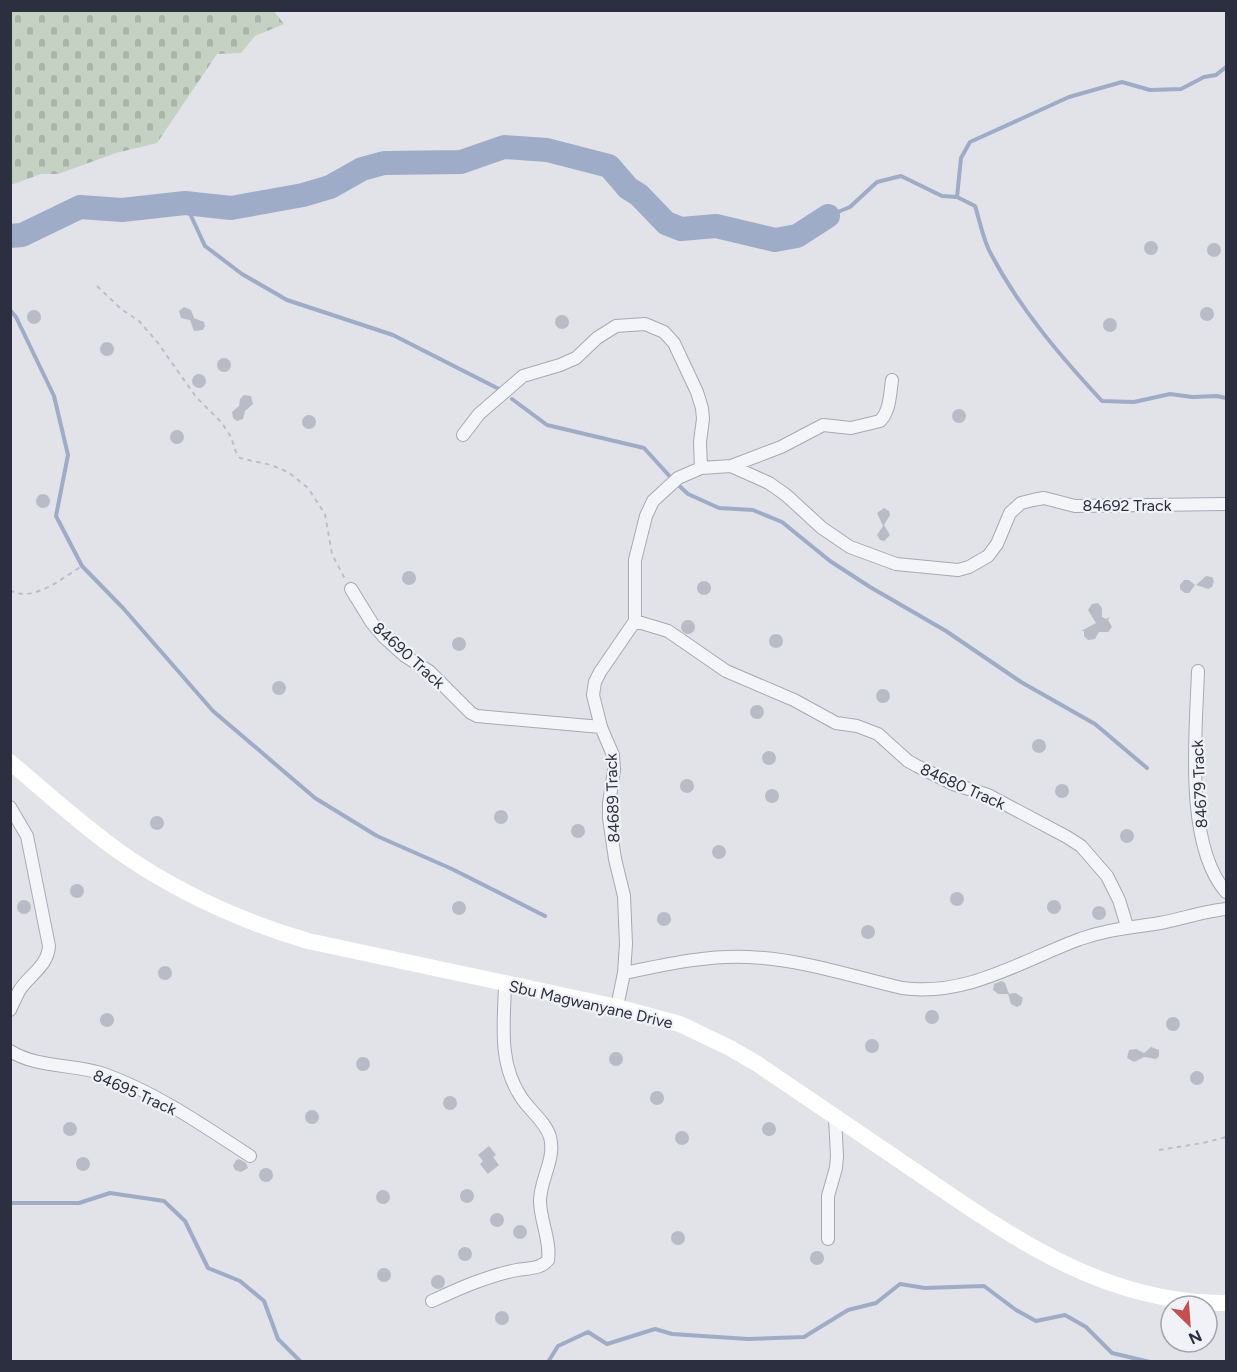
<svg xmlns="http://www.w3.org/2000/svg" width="1237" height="1372" font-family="Figtree,sans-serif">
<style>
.cemetery{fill:url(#cemetery-stones)}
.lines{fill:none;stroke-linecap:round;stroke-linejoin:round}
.stream{stroke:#9facc7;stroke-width:4}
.river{stroke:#9facc7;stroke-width:24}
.building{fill:#b9bcc6}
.street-casing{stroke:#a7a9b3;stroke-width:14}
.path{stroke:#bcbec4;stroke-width:2;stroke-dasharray:4.5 4.5;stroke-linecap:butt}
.street{stroke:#f4f5f8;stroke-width:12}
.secondary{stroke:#fff;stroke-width:16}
.labels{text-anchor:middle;stroke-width:4.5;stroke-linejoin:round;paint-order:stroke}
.street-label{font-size:16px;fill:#2b2f40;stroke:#f1f2f7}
</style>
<defs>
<pattern id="cemetery-stones" width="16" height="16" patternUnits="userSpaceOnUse" patternTransform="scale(1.5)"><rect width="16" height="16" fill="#c5d2c3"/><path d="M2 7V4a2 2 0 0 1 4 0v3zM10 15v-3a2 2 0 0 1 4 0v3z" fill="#a9b5a9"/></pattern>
</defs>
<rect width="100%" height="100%" fill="#e1e3e9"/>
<path class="cemetery" d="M273,10L284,24L255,36L241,53L217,54L157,143L116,153L58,174H41L11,185V11Z"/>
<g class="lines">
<path class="stream" d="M957,197L961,158L970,142L1069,97L1122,82L1150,90L1181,89L1204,77L1216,75L1226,67
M185,203L205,246L242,274L287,300L393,335L499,389
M828,216L850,207L877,182L901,176L942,196L957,197L975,206C980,221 983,240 991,254C1020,309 1061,357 1102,401L1134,402L1170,394L1192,397L1217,396L1226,398
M10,310L16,317L54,396L68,455L56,516L82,566L123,608L213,711L315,798L377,836L452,869L545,916
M512,399L547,425L644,448L674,481L688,494L719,508L753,510L782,522L830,561L870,587L946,631L1021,682L1095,724L1147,768
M10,1203H79L110,1193L164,1201L185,1221L208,1268L240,1281L264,1301L278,1339L301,1362
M548,1362L558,1346L588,1332L607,1344L655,1329L672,1334L748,1339L804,1337L848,1310L876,1303L900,1284L925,1288L984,1286L1016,1310L1036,1321L1065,1315L1086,1327L1112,1353L1150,1362"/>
<path class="river" d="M10,236L22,235L80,207L122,210L185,203L231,208L303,195L330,187L362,169L384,163L461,162L504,147L547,150L609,166L628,188L639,195L666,223L681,229L716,226L775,240L797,236L828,216"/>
</g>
<path class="building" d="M1144 248a7 7 0 1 1 14 0a7 7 0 1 1-14 0Z
M1207 250a7 7 0 1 1 14 0a7 7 0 1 1-14 0Z
M184,307L191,310L194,318L204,322L205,326L203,330L194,331L190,320L181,318L179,311Z
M1200 314a7 7 0 1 1 14 0a7 7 0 1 1-14 0Z
M27 317a7 7 0 1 1 14 0a7 7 0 1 1-14 0Z
M555 322a7 7 0 1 1 14 0a7 7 0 1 1-14 0Z
M1103 325a7 7 0 1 1 14 0a7 7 0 1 1-14 0Z
M100 349a7 7 0 1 1 14 0a7 7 0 1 1-14 0Z
M217 365a7 7 0 1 1 14 0a7 7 0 1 1-14 0Z
M192 381a7 7 0 1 1 14 0a7 7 0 1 1-14 0Z
M244,395L251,396L253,404L245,411L243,419L237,421L233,418L232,412L239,406L240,399Z
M952 416a7 7 0 1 1 14 0a7 7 0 1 1-14 0Z
M302 422a7 7 0 1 1 14 0a7 7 0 1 1-14 0Z
M170 437a7 7 0 1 1 14 0a7 7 0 1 1-14 0Z
M36 501a7 7 0 1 1 14 0a7 7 0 1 1-14 0Z
M884,508L889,511L890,515L884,525L890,535L884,541L880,540L877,535L883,526L877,513Z
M402 578a7 7 0 1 1 14 0a7 7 0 1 1-14 0Z
M1206,576L1212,577L1214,581L1212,587L1208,589L1196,585Z
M1184,580H1189L1195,585L1189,593H1185L1180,589V585Z
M697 588a7 7 0 1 1 14 0a7 7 0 1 1-14 0Z
M1098,603L1102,608V617L1106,619L1110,617L1108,620L1112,627L1108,632H1099L1095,639L1088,640L1084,636V631H1081L1096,623L1088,610L1092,604Z
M681 627a7 7 0 1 1 14 0a7 7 0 1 1-14 0Z
M769 641a7 7 0 1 1 14 0a7 7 0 1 1-14 0Z
M452 644a7 7 0 1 1 14 0a7 7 0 1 1-14 0Z
M272 688a7 7 0 1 1 14 0a7 7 0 1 1-14 0Z
M876 696a7 7 0 1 1 14 0a7 7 0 1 1-14 0Z
M750 712a7 7 0 1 1 14 0a7 7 0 1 1-14 0Z
M1032 746a7 7 0 1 1 14 0a7 7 0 1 1-14 0Z
M762 758a7 7 0 1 1 14 0a7 7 0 1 1-14 0Z
M680 786a7 7 0 1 1 14 0a7 7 0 1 1-14 0Z
M1055 791a7 7 0 1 1 14 0a7 7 0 1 1-14 0Z
M765 796a7 7 0 1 1 14 0a7 7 0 1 1-14 0Z
M494 817a7 7 0 1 1 14 0a7 7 0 1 1-14 0Z
M150 823a7 7 0 1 1 14 0a7 7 0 1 1-14 0Z
M571 831a7 7 0 1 1 14 0a7 7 0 1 1-14 0Z
M1120 836a7 7 0 1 1 14 0a7 7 0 1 1-14 0Z
M712 852a7 7 0 1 1 14 0a7 7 0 1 1-14 0Z
M70 891a7 7 0 1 1 14 0a7 7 0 1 1-14 0Z
M950 899a7 7 0 1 1 14 0a7 7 0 1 1-14 0Z
M1047 907a7 7 0 1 1 14 0a7 7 0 1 1-14 0Z
M17 907a7 7 0 1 1 14 0a7 7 0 1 1-14 0Z
M452 908a7 7 0 1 1 14 0a7 7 0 1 1-14 0Z
M1092 913a7 7 0 1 1 14 0a7 7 0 1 1-14 0Z
M657 919a7 7 0 1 1 14 0a7 7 0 1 1-14 0Z
M861 932a7 7 0 1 1 14 0a7 7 0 1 1-14 0Z
M158 973a7 7 0 1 1 14 0a7 7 0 1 1-14 0Z
M1002,981L1005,983L1009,994H998L993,990L994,984Z
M1016,993L1023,998L1021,1005L1017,1007L1011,1004L1008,994Z
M925 1017a7 7 0 1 1 14 0a7 7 0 1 1-14 0Z
M100 1020a7 7 0 1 1 14 0a7 7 0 1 1-14 0Z
M1166 1024a7 7 0 1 1 14 0a7 7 0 1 1-14 0Z
M865 1046a7 7 0 1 1 14 0a7 7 0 1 1-14 0Z
M1151,1047L1159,1050V1056L1156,1059L1144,1057L1134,1062L1127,1058L1129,1050L1136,1049L1144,1053Z
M609 1059a7 7 0 1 1 14 0a7 7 0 1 1-14 0Z
M356 1064a7 7 0 1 1 14 0a7 7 0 1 1-14 0Z
M1190 1078a7 7 0 1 1 14 0a7 7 0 1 1-14 0Z
M650 1098a7 7 0 1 1 14 0a7 7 0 1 1-14 0Z
M443 1103a7 7 0 1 1 14 0a7 7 0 1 1-14 0Z
M305 1117a7 7 0 1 1 14 0a7 7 0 1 1-14 0Z
M63 1129a7 7 0 1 1 14 0a7 7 0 1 1-14 0Z
M762 1129a7 7 0 1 1 14 0a7 7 0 1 1-14 0Z
M675 1138a7 7 0 1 1 14 0a7 7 0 1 1-14 0Z
M489,1146L496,1155L493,1157L499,1165L488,1174L480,1164L483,1161L478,1155Z
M76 1164a7 7 0 1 1 14 0a7 7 0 1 1-14 0Z
M239,1159L246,1163L248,1168L241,1172L235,1170L233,1166L236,1160Z
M259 1175a7 7 0 1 1 14 0a7 7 0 1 1-14 0Z
M460 1196a7 7 0 1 1 14 0a7 7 0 1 1-14 0Z
M376 1197a7 7 0 1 1 14 0a7 7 0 1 1-14 0Z
M490 1220a7 7 0 1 1 14 0a7 7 0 1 1-14 0Z
M513 1232a7 7 0 1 1 14 0a7 7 0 1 1-14 0Z
M671 1238a7 7 0 1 1 14 0a7 7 0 1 1-14 0Z
M458 1254a7 7 0 1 1 14 0a7 7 0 1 1-14 0Z
M810 1258a7 7 0 1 1 14 0a7 7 0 1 1-14 0Z
M377 1275a7 7 0 1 1 14 0a7 7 0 1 1-14 0Z
M431 1282a7 7 0 1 1 14 0a7 7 0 1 1-14 0Z
M495 1318a7 7 0 1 1 14 0a7 7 0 1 1-14 0Z"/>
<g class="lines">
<defs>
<path id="street" d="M463,435L479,414L523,376L560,365L576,358L597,338L616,326L645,324L664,332L674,343L697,392L702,408L703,419L700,442L701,468
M731,466L769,483L786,495L822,528L850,547L896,564L958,570L969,567L988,556L997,544L1010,513L1021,503L1033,500L1044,498L1075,506L1226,504
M351,589L372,623L384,637L405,656L429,671L471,713L477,716L601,727
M635,621L668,631L726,671L794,700L836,723L857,726L878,734L908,761L917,766L953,784L988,795L1067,837L1081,846L1107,876L1119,900L1127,926
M1198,671C1196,732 1184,844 1226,892
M10,807L27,836L49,946C48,966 29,975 19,991C16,997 13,1003 10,1010
M624,973C664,965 706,955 748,957C800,959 851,976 902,988C967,997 1021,961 1080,939C1109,929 1130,928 1160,923C1182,919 1204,911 1226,909
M617,1007L624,973L626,944L624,896L615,859L609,818V803L614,770L613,755L601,727L593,695L595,682L600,672L635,621V560L646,516L653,501L678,478L701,468L731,466L781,447L823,425L851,428L880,421C890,411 890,394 892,380
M10,1051C37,1068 75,1064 104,1074C157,1093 204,1126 250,1156
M828,1239V1196L836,1168L837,1156L835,1117
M432,1301C460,1288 487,1276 517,1270C528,1268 541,1269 548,1260C551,1241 540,1220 540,1201C540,1179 556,1159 550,1137C546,1122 529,1110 521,1097C498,1063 504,1023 505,985"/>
</defs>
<use href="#street" class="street-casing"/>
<path class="path" d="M97,286L121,309L139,321L158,343L196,397L222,423L231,437L236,452L240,458L271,465L288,472L308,488L325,514L332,554L345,579
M10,590C32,604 64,577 82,566
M1159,1150L1203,1143L1226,1137"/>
<use href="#street" class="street"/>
<path class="secondary" d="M10,762C48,794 86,829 127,857C183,895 244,922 308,941L617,1007L680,1024L730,1048L756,1063C810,1100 864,1136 918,1173C1013,1238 1106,1304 1226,1303"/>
</g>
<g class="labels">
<g class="street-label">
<text x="1127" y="511">84692 Track</text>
<text transform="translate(409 655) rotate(42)" y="6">84690 Track</text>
<text transform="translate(1199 784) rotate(-93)" y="6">84679 Track</text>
<text transform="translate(963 786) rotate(24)" y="6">84680 Track</text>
<text transform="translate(612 798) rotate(-92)" y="6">84689 Track</text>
<text transform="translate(591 1004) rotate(13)" y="6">Sbu Magwanyane Drive</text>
<text transform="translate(135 1092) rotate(24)" y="6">84695 Track</text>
</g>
</g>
<rect width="1237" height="1372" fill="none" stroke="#2b2f40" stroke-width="24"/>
<g transform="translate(1189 1324) rotate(155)"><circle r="28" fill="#f1f2f7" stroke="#a2a4ae" stroke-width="1.5"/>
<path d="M0-4.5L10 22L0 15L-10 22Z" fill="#c64e4f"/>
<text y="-9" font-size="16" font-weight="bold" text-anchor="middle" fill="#2b2f40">N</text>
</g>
</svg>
